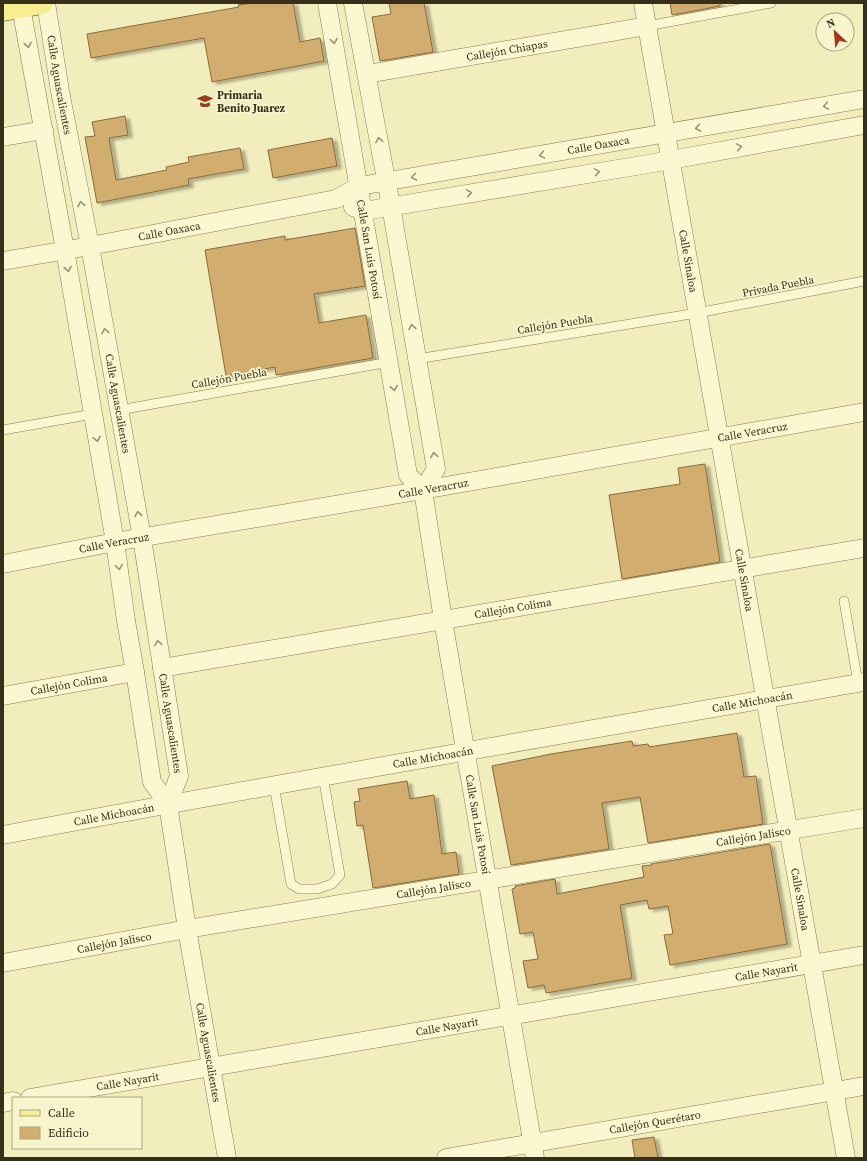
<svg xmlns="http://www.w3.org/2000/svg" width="867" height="1161" font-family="'Source Serif 4',serif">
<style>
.building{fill:#d1ae70;stroke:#8a6b39;filter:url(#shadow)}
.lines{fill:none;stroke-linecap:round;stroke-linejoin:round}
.lane-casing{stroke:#8a7d55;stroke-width:10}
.street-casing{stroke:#8a7d55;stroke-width:19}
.primary-casing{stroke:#57492a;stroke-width:23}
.lane{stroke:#fbf8d1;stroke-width:9}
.street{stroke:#fbf8d1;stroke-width:18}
.primary{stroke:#f7ee92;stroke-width:22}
.oneway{stroke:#9a9476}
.labels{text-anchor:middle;stroke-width:3.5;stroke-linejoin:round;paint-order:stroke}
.street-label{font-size:11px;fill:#382f1b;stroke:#f8f5cd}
.poi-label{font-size:11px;font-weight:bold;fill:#382f1b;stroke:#f8f5cd;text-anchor:start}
</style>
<defs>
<filter id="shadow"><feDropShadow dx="4.5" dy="2.5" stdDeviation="1" flood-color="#0004"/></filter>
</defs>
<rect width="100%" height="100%" fill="#f1edbd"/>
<path class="building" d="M252,3H293L300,42L320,38L324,61L212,82L204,38L91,58L87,34L239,7L238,5Z
M389,3H424L433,52L380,61L372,17L391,14Z
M670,3H720V6L672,15Z
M125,116L128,135L109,138L116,180L167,170L166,167L189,162L188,157L240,148L244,169L188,179L189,185L97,203L85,137L95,136L92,122Z
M332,138L337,166L273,178L268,150Z
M355,228L365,286L314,294L319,323L366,315L373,358L276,375L275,367L226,376L205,250L285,236V240Z
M705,464L720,562L622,579L609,495L680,484L678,468Z
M737,733L744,777L756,776L763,824L648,843L640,797L602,803L609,849L511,865L492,766L551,754L632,741L633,746L648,744L649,747Z
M407,781L410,799L434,795L442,854L456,852L459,874L373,888L363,825L357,826L354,802L360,801L358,789Z
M770,844L787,944L670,965L664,935L673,934L668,906L649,909L647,900L620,905L632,978L546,993L544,985L528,988L523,961L538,959L533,932L520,934L512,889L515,888V886L555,879L557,894L644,877L642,866L652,865L651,864Z
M654,1137L658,1158H635L632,1140Z"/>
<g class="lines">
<defs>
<path id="lane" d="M647,26L771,3
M417,359L697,313L864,281
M119,410L390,362
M3,430L93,414
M844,601L858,683
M274,785L291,884L299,889H317L332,884L340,875L323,776"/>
<g id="street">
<path id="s1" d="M46,3L60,91L90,246L142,538L179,776L168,804"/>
<path id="s2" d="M327,3L408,475L423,490L443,620L535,1158"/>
<path d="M353,3L391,206L436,469L423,490"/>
<path id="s3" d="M643,3L846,1158"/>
<path id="s4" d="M21,7L65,250L115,542L126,621L135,672L152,782L168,804L187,929L227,1158"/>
<path id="s5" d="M367,74L647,26"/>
<path d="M3,137L44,130"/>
<path d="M353,207L364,211L648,164L864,125"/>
<path id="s6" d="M3,261L90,246L336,199L360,186L864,99"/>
<path id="s7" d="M3,564L115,542L423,490L864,412"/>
<path id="s8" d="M162,668L864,548"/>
<path id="s9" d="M3,696L135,672"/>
<path id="s10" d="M3,835C289,781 577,732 864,682"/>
<path id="s11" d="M3,963L187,929L864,818"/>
<path id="s12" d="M30,1098L864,955"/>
<path d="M3,1103L13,1101"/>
<path id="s13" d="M446,1158L864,1086"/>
</g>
<path id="primary" d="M3,10L42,3"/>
</defs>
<use href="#lane" class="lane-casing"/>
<use href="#street" class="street-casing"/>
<use href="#primary" class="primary-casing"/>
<use href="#lane" class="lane"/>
<use href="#street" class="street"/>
<use href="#primary" class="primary"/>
</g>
<defs><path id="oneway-chevron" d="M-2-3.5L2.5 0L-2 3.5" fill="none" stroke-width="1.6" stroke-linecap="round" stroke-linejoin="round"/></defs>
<g class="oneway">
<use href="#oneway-chevron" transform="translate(334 41) rotate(80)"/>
<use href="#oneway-chevron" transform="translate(28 45) rotate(79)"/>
<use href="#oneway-chevron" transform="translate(826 106) rotate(170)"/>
<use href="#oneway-chevron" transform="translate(698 128) rotate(170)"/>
<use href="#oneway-chevron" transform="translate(379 140) rotate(-100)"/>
<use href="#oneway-chevron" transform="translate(739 147) rotate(-10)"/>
<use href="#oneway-chevron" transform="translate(542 155) rotate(170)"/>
<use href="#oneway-chevron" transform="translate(597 172) rotate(-9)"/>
<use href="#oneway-chevron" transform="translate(414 177) rotate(170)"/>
<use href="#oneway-chevron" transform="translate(469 193) rotate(-9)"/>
<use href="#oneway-chevron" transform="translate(81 204) rotate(-101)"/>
<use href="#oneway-chevron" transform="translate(68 269) rotate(80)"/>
<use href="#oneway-chevron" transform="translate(412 327) rotate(-100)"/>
<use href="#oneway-chevron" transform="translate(105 331) rotate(-100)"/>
<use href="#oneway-chevron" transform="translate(394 388) rotate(81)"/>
<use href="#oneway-chevron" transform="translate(97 439) rotate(80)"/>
<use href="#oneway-chevron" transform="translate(434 455) rotate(-100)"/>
<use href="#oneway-chevron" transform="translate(138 514) rotate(-100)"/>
<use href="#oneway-chevron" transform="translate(119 567) rotate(82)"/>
<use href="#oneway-chevron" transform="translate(158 643) rotate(-99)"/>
</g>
<defs>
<symbol id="school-bare" viewBox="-9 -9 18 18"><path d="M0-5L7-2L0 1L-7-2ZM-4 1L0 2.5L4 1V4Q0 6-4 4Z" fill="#9d3c21" stroke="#f8f5cd" stroke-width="2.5" paint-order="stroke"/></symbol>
</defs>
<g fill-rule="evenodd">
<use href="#school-bare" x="194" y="90" width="22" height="22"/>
</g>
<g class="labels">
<g class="street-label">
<text dy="4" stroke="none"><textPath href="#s5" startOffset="142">Callejón Chiapas</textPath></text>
<text dy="4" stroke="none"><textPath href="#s1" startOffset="83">Calle Aguascalientes</textPath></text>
<text dy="4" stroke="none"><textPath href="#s6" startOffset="608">Calle Oaxaca</textPath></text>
<text dy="4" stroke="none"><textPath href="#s6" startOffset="169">Calle Oaxaca</textPath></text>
<text dy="4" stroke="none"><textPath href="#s2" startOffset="250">Calle San Luis Potosí</textPath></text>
<text dy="4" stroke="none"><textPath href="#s3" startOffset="262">Calle Sinaloa</textPath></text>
<text transform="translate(778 286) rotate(-11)" y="4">Privada Puebla</text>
<text transform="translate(555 324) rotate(-9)" y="4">Callejón Puebla</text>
<text transform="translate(229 378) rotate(-10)" y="4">Callejón Puebla</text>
<text dy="4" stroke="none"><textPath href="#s1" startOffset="407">Calle Aguascalientes</textPath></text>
<text dy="4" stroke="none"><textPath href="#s7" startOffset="761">Calle Veracruz</textPath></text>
<text dy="4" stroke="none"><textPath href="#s7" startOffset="437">Calle Veracruz</textPath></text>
<text dy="4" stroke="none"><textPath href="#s7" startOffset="113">Calle Veracruz</textPath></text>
<text dy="4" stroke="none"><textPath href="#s3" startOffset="586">Calle Sinaloa</textPath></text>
<text dy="4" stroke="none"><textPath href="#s8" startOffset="356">Callejón Colima</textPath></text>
<text dy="4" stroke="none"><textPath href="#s9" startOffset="67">Callejón Colima</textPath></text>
<text dy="4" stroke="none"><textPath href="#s10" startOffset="761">Calle Michoacán</textPath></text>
<text dy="4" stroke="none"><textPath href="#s1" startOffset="731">Calle Aguascalientes</textPath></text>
<text dy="4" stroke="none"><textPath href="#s10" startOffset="437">Calle Michoacán</textPath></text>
<text dy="4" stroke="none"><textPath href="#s10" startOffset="113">Calle Michoacán</textPath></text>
<text dy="4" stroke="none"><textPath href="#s2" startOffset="839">Calle San Luis Potosí</textPath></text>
<text dy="4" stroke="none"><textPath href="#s11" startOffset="761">Callejón Jalisco</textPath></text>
<text dy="4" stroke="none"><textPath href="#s11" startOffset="437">Callejón Jalisco</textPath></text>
<text dy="4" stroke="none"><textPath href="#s3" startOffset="910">Calle Sinaloa</textPath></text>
<text dy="4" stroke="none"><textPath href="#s11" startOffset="113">Callejón Jalisco</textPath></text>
<text dy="4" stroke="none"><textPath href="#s12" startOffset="747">Calle Nayarit</textPath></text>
<text dy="4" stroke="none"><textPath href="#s12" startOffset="423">Calle Nayarit</textPath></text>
<text dy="4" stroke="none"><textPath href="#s4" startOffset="1065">Calle Aguascalientes</textPath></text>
<text dy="4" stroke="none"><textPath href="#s12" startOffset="99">Calle Nayarit</textPath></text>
<text dy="4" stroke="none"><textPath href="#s13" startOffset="212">Callejón Querétaro</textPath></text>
</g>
<g class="poi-label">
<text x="217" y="99">Primaria<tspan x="217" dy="13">Benito Juarez</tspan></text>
</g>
</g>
<rect width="867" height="1161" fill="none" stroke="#382f1b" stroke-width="8"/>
<rect x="12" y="1097" width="130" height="52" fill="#f8f5cd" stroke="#aba686"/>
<rect x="20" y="1110" width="20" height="6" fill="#f7ee92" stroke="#aba686"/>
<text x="48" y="1117" font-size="12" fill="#382f1b">Calle</text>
<rect x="20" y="1127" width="20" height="12" fill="#d1ae70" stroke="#aba686"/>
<text x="48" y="1137" font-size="12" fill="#382f1b">Edificio</text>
<g transform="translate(835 32) rotate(334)"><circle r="19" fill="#f8f5cd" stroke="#aba686"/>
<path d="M0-3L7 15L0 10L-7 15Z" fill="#9d3c21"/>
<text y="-6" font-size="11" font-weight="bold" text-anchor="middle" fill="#382f1b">N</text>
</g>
</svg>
